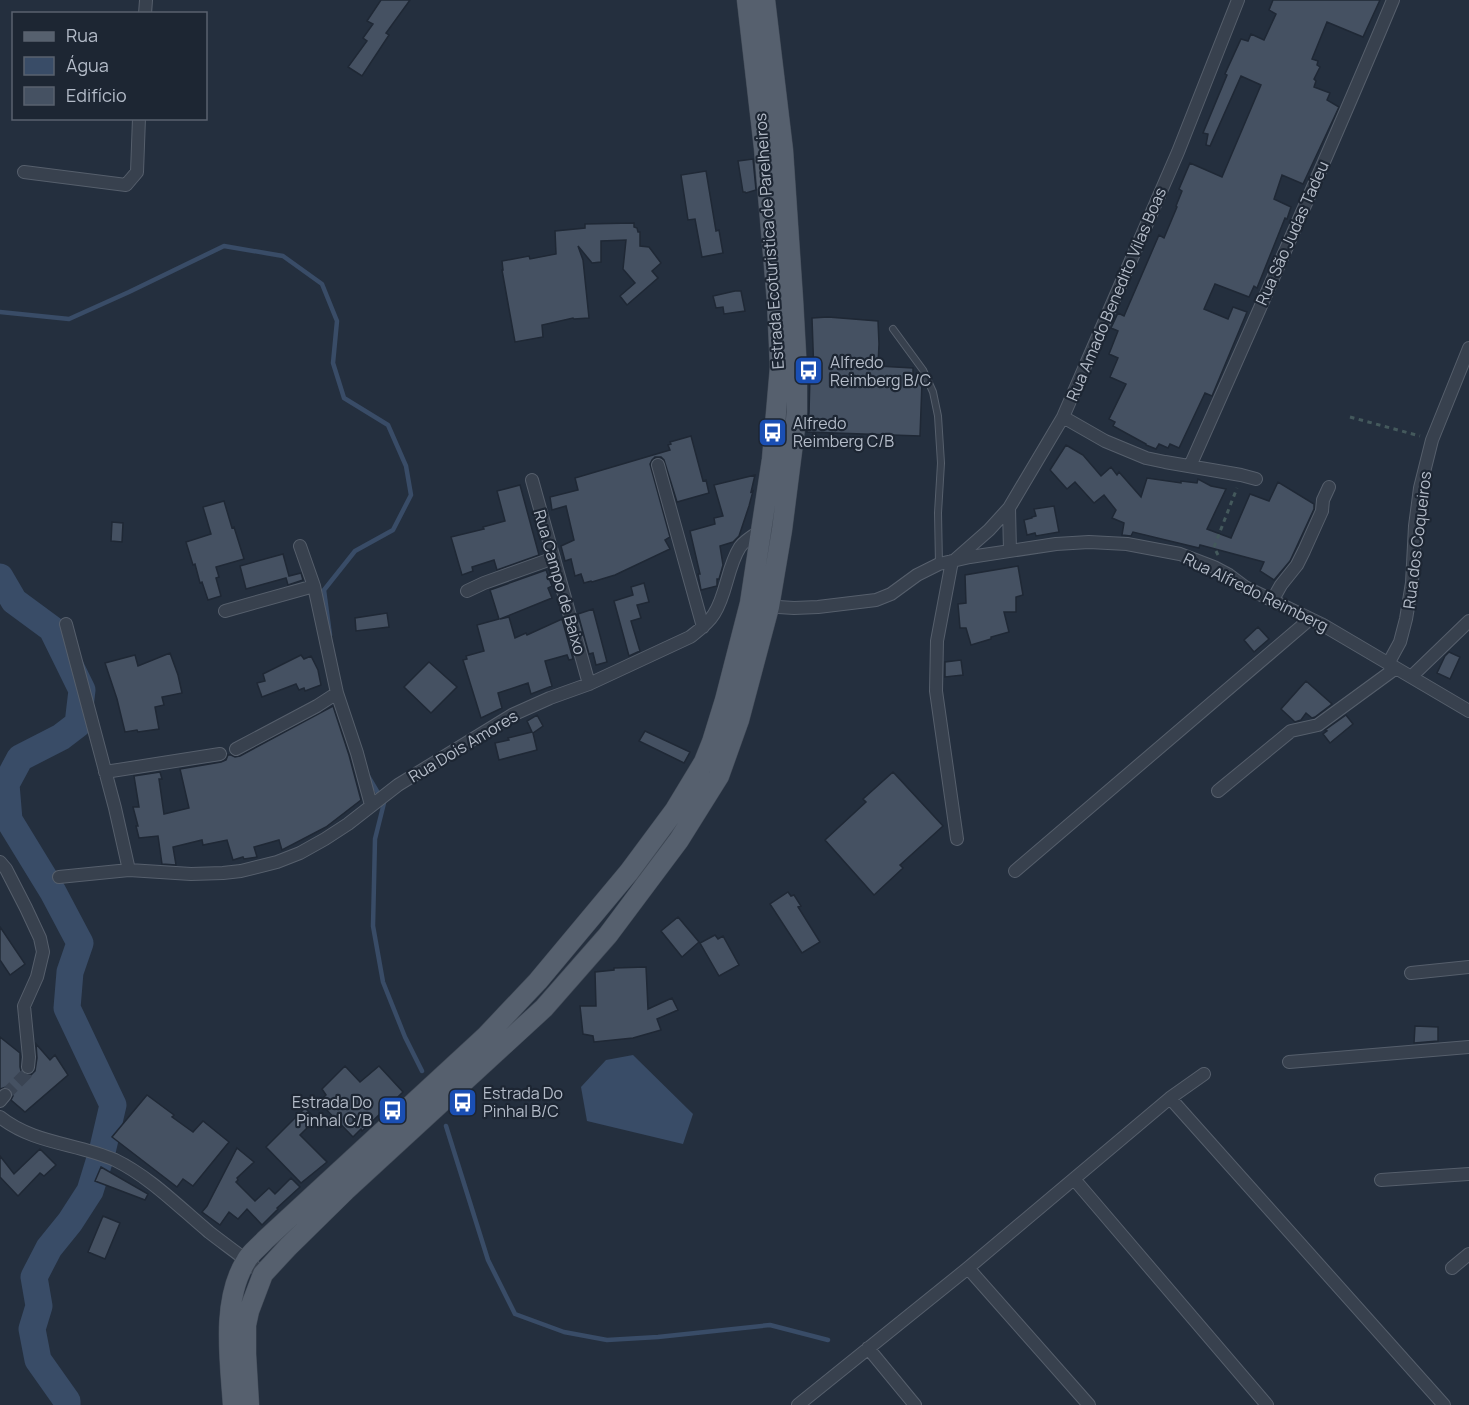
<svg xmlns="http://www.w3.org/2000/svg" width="1469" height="1405" font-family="Manrope,sans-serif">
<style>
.water{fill:#394c67}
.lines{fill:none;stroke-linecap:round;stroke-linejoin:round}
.stream{stroke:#394c67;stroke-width:4.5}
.river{stroke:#394c67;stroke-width:27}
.building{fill:#455162;stroke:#1f2835;stroke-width:1.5}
.street-tunnel{stroke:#3a4453;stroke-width:12;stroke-dasharray:12 6;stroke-linecap:butt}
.lane-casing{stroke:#565f6c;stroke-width:8}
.street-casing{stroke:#565f6c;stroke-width:14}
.primary-casing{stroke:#414a57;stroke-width:21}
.path{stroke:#44595c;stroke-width:3;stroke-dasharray:4.5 4.5;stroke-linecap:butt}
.lane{stroke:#38414e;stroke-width:6}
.street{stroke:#38414e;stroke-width:12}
.primary{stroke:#56606e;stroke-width:20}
.labels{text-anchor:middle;stroke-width:4.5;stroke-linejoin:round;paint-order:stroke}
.street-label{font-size:16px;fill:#b4bcc9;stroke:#1d2633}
.poi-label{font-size:16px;fill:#b4bcc9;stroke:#1d2633;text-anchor:start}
</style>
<rect width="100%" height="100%" fill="#242f3e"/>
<path class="water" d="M633,1055L693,1114L683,1144L587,1121L581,1087L606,1060Z"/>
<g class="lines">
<path class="stream" d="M0,312L69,319L129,292L224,246L283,256L322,284L337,321L333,363L344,398L388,425L406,466L411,495L393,530L355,551L324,590L330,635
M368,776L384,803L375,839L373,926L383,982L405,1037L422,1071
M446,1126L488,1260L515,1314L564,1332L607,1340L658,1337L770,1325L828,1340"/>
<path class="river" d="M0,577L14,601L52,629L82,690L78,724L61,737L20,758L6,784L9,820L53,892L80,943L70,972L67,1008L113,1105L102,1152L90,1191L70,1222L49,1248L34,1277L39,1306L32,1329L38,1360L67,1401V1405"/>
</g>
<path class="building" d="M381,0H410L386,33L389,35L362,76L348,67L367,41L363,38L373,24L367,21Z
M1273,0H1380L1363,37L1327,22L1312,59L1318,61L1317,65L1320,67L1314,79L1316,81L1314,87L1330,93L1327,100L1339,107L1303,184L1282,175L1274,199L1291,207L1287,219L1285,218L1257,288L1254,286L1249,297L1215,284L1204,309L1228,319L1233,307L1247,312L1212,396L1205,393L1179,448L1170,444L1168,448L1159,444L1156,449L1146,445V444L1113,426L1115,422L1109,419L1126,384L1110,377L1118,358L1109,354L1118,331L1111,328L1118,313L1124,316L1159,235L1164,238L1177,207L1176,206L1182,191L1179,189L1190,163L1222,177L1261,85L1241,76L1210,146L1206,145L1208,134L1203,133L1227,75L1225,74L1241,39L1248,41L1251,34L1264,40L1276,14L1269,10Z
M753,159L756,190L746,193L745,192H743L738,161Z
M706,171L716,231L719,230L723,253L702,257L695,219L688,220L681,175Z
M634,223V227L637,228L638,232H640V246L649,247L661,263L652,271L658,278L627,305L620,296L635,283L623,269L626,240L601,241V262L592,263L578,246L583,260L589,318L574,319L573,318L542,325L543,337L515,342L502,270H503L502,261L529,256L530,259L556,254L555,231L585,228V224Z
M735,291H741L745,311L724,314L723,307L716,308L713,296Z
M828,317L878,321L879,344L878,366L913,368V378L921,379L922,382L920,436L807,432L809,413L810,375H814L812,318Z
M691,436L703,481L706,480L709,493L677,502L664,460L661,457H655L652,460L650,464L670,537L665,540L670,549L615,575L592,582L591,581L584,583L581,574L575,576L571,559L565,561L561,546L574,540L566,506L552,510L550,497L578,490L575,478L670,450L668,445L671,444L670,442Z
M1066,445L1083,455L1101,476L1111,467L1117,475L1119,472L1141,497L1147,478L1181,483V481L1197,483L1198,479L1211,486L1226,489L1207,529L1231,538L1250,494L1269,501L1278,482L1314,504V509L1290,561L1274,580L1260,571L1264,562L1200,545L1199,548L1133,532L1131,536L1122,535L1124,523L1112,518L1116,510L1104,495L1094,503L1075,482L1067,489L1050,470Z
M755,475L751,492L753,491L749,506L739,536L733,542L720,546L723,565L719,579H717V586L701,590L698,574H700L690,531L715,524L714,518L723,516L714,485Z
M520,485L539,555L497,570L494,560L472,567L473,571L462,575L451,537L484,529L483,527L505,521L497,491Z
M224,501L232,528L234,527L244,559L216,567L219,577L216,578L221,596L208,600L202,582L200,583L195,564L193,565L186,542L211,534L203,507Z
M1054,506L1059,532L1036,536L1035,533L1027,535L1024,520L1032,518V517L1036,516L1034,509Z
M112,522L123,523L122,542L111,541Z
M283,554L289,576L301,573L303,580L288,585L286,578L246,589L240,566Z
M1018,566L1023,595L1016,597V612H1004L1009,632L991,637V639L971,645L966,628H960L958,604L966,603L965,575Z
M546,570L552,586L548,588L552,598L500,619L509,617L515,638L526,633L527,635L562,619L573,659L569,660L567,655L545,661L552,686L531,694L528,683L498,693L502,708L481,718L463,660L467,659L466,656L484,651L477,625L499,619L490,590Z
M644,583L649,602L637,605L641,618L631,621L640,651L629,656L614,601L633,595L631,587Z
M593,609L607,662L596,665L593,653L589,654L578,614Z
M387,613L389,627L356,631L355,618Z
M1258,627L1269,639L1254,652L1244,640Z
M1449,652L1460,657L1450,679L1437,673L1445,656Z
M170,653L178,675L182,693L162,697L164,705L155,707L159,729L138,732L137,730L125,732L117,699L105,663L135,655L138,666Z
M301,655L304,659L311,656L318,670L321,685L305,691L304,688L299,690L296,684L262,697L257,683L265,681L263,674Z
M961,660L963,675L945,677V662Z
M429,662L457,687L431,713L404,687Z
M1306,681L1332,704L1315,717L1312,718L1306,713L1301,720L1295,722L1281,709Z
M333,706L349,755L361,800L326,827L282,850L279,840L254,847L257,857L244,859L243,857L233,860L227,840L203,845L202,840L173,847L176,865L162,864L158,836L139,838L136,826H138L133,807H139L134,776L160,772L162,779H159L164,814L189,808L180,769L221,762L226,760L228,755H231L235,757L240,756Z
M537,715L543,726L533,733L537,750L499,760L495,743L509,740L508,738L532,732L527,721Z
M1346,715L1353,724L1330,743L1323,734L1327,731L1325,730Z
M645,731L690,752L684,763L639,741Z
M893,772L943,826L900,865L903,868L874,895L825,840L866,802L863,799Z
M788,892L791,896L794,895L801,906L798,907L820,942L802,953L770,904Z
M678,917L699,942L682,957L661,931Z
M0,927L25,964L10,975L0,960Z
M715,935L718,939L723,936L739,965L719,976L700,943Z
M646,967L648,1009L672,998L678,1010L657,1019L661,1030L633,1038L594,1042L593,1036L583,1034L580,1006H596L595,972L614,970V968Z
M1415,1026L1438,1027V1041L1414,1043Z
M0,1037L20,1053V1067L21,1071L24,1074L31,1075L35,1071L37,1058L36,1044L50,1060L55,1055L68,1075L25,1112L11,1100L13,1096L11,1089L6,1087L0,1089Z
M345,1066L360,1082L379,1066L403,1092L362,1131L361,1129L353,1137L319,1102L326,1095L322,1089Z
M147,1095L174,1115L172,1117L193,1132L203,1121L229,1142L193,1186L183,1179L177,1187L112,1137Z
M305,1108L316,1119L300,1135L327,1162L301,1183L266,1147Z
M237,1148L254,1162L237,1178L238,1180L236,1182L255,1201L269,1188L275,1194L291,1178L300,1187L277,1208L278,1209L262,1225L247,1209L238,1219L229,1212L220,1225L202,1212L207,1206Z
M40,1149L56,1165L44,1176L40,1173L18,1196L0,1177V1156L14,1174Z
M101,1167L148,1194L145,1200L95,1181Z
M103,1216L120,1223L105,1259L88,1252Z"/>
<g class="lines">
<path class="street-tunnel" d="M5,1095L26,1074L28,1067"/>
<defs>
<path id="lane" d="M893,329L923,370L933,392L938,416L941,463L938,513L939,564"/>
<path id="street" d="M145,14L146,0
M24,172L126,185L137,172L139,118
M1063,417L1105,441L1146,458L1165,462L1241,475L1256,479
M658,465L703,627
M1190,466C1259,311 1328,156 1393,0
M532,480L589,684
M1009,508L1010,551
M300,546L314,586L337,693L357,753L371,805
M956,559L989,530L1009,508L1063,417L1178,152L1238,0
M952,561L937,641L936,691L957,839
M467,591L484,583L554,558
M1272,601L1281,585L1297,565L1304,551L1322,511L1323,500L1329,487
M763,606L794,608L818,607L876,600L891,594L917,575L939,564L970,557L1056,544L1089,542L1127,544L1180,554L1214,567L1229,575L1245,587L1323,625L1469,711
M225,611L314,586
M66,624L115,808L129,870
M1388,664L1400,642L1406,619L1412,583L1415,526L1420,488L1432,440L1469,348
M1412,676L1469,621
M236,749L317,706L337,693
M105,772L220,754
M1218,791L1291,731L1318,725L1396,668
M0,862L6,869L26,908L40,938L43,952L37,977L24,1006L29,1057L28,1067
M1015,871L1310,619
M59,877L129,870L191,874L223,873L241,871L277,862L300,853L325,839L348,824L398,785L512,715L550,698L589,684L690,637C699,630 708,624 714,614C727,594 727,567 740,547C745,540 756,534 762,530
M1411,973L1469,967
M1289,1062L1469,1047
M1170,1098L1444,1405
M0,1101L5,1095
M0,1117C34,1144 76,1143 115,1160C150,1177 179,1207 209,1232C227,1246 246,1259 263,1274
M1074,1179L1267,1405
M1381,1180L1469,1174
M968,1268L1089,1405
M1452,1268L1469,1254
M868,1348L915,1405
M798,1405L968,1268L1170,1098L1204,1074"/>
<path id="primary" d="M233,1405C230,1360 221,1301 246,1261C250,1253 259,1247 265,1240L486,1036L538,981L629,872L675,810L704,762L712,742L725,700L750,603L772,459L780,367L777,301L764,148L747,0
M249,1405L246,1354V1325L249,1311L263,1274L288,1247L345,1191L544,1008L608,935L679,840L719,776L739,720L769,607L782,530L797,412V371L793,299L783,150L765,0"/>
</defs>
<use href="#lane" class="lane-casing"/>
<use href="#street" class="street-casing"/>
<use href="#primary" class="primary-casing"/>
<path class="path" d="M1350,417L1420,436
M1218,555L1214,547L1237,488"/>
<use href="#lane" class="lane"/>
<use href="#street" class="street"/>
<use href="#primary" class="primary"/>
</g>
<defs>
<symbol id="bus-square" viewBox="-11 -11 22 22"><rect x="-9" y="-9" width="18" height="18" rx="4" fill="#1a4fb4" stroke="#1d2633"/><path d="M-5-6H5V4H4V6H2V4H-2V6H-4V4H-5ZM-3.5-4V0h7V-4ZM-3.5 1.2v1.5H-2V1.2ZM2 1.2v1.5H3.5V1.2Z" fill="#fff"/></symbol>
</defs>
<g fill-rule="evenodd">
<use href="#bus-square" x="792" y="354" width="33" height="33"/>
<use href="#bus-square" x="756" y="416" width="33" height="33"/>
<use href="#bus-square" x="446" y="1086" width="33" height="33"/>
<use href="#bus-square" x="376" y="1094" width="33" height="33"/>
</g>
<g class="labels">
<g class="street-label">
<text transform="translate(1292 233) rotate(-66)" y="6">Rua São Judas Tadeu</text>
<text transform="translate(769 241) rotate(-94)" y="6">Estrada Ecoturistica de Parelheiros</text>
<text transform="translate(1116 294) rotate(-67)" y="6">Rua Amado Benedito Vilas Boas</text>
<text transform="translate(1417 540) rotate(-83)" y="6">Rua dos Coqueiros</text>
<text transform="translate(560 582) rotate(74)" y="6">Rua Campo de Baixo</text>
<text transform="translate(1256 592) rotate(26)" y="6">Rua Alfredo Reimberg</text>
<text transform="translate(463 746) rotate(-31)" y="6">Rua Dois Amores</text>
</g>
<g class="poi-label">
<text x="830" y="368">Alfredo<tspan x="830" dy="18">Reimberg B/C</tspan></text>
<text x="793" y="429">Alfredo<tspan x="793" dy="18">Reimberg C/B</tspan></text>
<text x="483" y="1099">Estrada Do<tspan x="483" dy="18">Pinhal B/C</tspan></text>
<text x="372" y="1108" text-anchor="end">Estrada Do<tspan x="372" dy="18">Pinhal C/B</tspan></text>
</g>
</g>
<rect x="12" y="12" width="195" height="108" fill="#1d2633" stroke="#59626f" stroke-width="1.5"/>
<rect x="24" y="32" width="30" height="9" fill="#56606e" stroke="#59626f" stroke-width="1.5"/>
<text x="66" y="42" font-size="18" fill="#b4bcc9">Rua</text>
<rect x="24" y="57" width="30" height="18" fill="#394c67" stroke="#59626f" stroke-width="1.5"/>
<text x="66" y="72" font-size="18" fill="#b4bcc9">Água</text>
<rect x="24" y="87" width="30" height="18" fill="#455162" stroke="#59626f" stroke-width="1.5"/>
<text x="66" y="102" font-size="18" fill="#b4bcc9">Edifício</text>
</svg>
